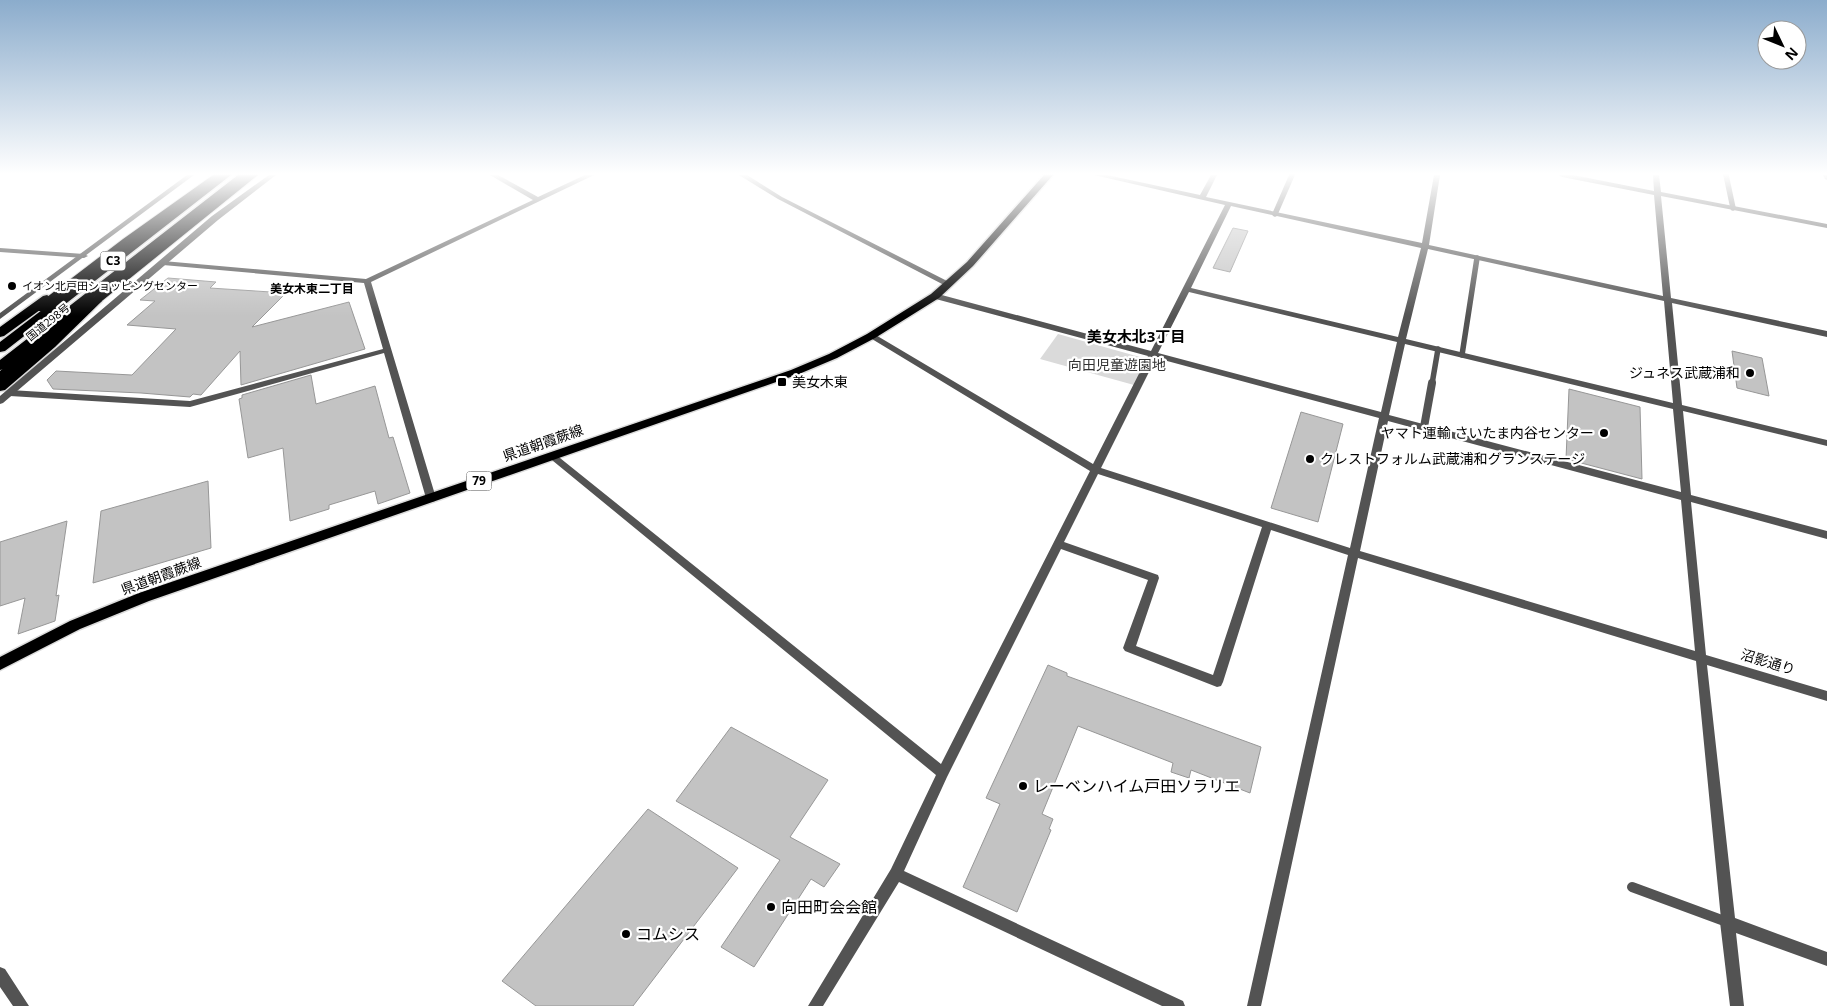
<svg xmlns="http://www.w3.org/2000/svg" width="1827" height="1006" font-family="'Open Sans','Noto Sans JP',sans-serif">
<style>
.green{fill:#dadada}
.building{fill:#c3c3c3;stroke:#979797}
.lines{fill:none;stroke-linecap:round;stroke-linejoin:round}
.primary-casing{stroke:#dbdbdb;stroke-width:3}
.trunk-casing{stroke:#dbdbdb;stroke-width:2}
.motorway-casing{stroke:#dbdbdb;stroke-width:3}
.service-far2{stroke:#535353;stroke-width:5.5}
.service-far1{stroke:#535353;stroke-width:8}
.service{stroke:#535353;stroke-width:10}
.minor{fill:#535353;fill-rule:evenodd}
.tertiary{fill:#535353;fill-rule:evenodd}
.primary{fill:#000;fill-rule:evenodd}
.trunk{fill:#000;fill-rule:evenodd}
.motorway{fill:#000;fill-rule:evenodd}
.poi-dot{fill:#000;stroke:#fff;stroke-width:2}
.labels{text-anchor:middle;stroke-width:4.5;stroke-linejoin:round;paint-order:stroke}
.far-poi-label{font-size:11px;fill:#000;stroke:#fff;text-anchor:start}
.far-street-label{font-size:11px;fill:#000;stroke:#fff}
.shield{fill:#fff;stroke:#4c4c4c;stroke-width:1}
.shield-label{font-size:12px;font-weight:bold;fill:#000}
.far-neighbourhood-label{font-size:12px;font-weight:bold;fill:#000;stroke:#fff}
.park-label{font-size:14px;fill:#313131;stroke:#fff}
.poi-label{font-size:14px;fill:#000;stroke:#fff;text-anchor:end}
.street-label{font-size:14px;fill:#000;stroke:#fff}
.neighbourhood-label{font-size:15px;font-weight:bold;fill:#000;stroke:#fff}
.near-poi-label{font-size:16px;fill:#000;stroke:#fff;text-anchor:start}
</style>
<rect width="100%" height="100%" fill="#fff"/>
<path class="green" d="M1058,334L1147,359L1134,385L1040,359Z"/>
<path class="building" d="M1233,228L1248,231L1230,272L1213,268Z
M168,278L216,282L210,288L286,293L252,327L349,302L365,349L241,385L240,351L201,395L193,394L190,397L141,393L53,389L47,380L56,371L132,375L176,329L127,325L155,301L140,300Z
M1732,351L1762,358L1769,396L1737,388Z
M311,375L316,404L375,386L389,438L393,437L410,493L378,504L375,491L329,505V509L290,521L283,448L248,458L239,399L242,398V395Z
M1569,389L1640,407L1642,479L1566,459Z
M1301,412L1343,424L1318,522L1271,508Z
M208,481L211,548L93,583L101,511Z
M67,521L56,596L59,595L55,621L18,634L25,598L0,606V542Z
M1048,665L1067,673V676L1261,747L1250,793L1191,770L1189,778L1171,772L1173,763L1078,726L1042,814L1053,819L1049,829L1051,830L1017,912L963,887L1000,804L986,798Z
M731,727L828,780L790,837L840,864L824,887L811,879L754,967L721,947L780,860L676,801Z
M648,809L738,868L633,1006H536L502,981Z"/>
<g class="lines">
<defs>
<path id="primary" d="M1044,175H1053L973,266L939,298L875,338L837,358L799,374L149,601L80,629L0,670V657L70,621L139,593L791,370L829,354L867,334L931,294L967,262Z"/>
<path id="trunk" d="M213,175H224L42,311H34L32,309L34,307L123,239Z
M247,175H258L4,380L0,381V371Z"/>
<path id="motorway" d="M219,175H231L5,351L0,352V342Z
M238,175H250L93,298H100L102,301L55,347L5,390L0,391V380L47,341L86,304L5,369L0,370V360Z
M47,295L53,299L51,302L4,336L0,337V327L43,296Z"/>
</defs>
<use href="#primary" class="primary-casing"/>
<use href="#trunk" class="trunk-casing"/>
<use href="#motorway" class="motorway-casing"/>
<path class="service-far2" d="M1726,175L1733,208
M1275,214L1292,175
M1462,355L1477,258
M1432,384L1438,349"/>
<path class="service-far1" d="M1424,427L1432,383"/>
<path class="service" d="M1632,887L1727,922"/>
<path class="minor" d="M490,175H498L538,197L585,175H594L371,282L436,498L435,501L431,502L426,498L384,353L190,407L10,396L6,393L10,390L190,401L383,349L364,283L163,265L159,263L163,261L366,279L533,200Z
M1094,175H1107L1200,195L1211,175H1217L1206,197L1422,243L1434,175H1440L1429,245L1663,296L1654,195L1562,177L1559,175H1573L1654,191L1653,175H1659L1661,192L1827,224V228L1661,196L1671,298L1827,331V337L1672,303L1682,405L1827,440V446L1683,411L1691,495L1827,531V539L1691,502L1706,655L1827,691V701L1707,665L1735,918L1827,952V966L1736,933L1744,1006H1730L1720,922L1721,919L1696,661L1358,558L1261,1006H1247L1348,555L1271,530L1223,682L1221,686L1217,687L1125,651L1123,648L1148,580L1061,549L947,777L904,871L1183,1001L1185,1006H1162L899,882L823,1006H808L891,869L936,775L547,456L549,454H555L941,764L1090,471L867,336L871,333L874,334L1093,464L1148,356L932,298L931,296L935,294H938L1151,351L1225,205ZM1231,206L1421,248L1398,337L1191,288ZM1428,249L1664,301L1673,403L1406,339ZM1189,292L1397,342L1381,412L1158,353ZM1405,344L1673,409L1681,492L1389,415ZM1156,358L1379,418L1350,548L1101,468ZM1388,421L1681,500L1695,651L1360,551ZM1098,474L1262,527L1213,675L1136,646L1159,578L1158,575L1064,542Z
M1823,175H1827V180L1825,179Z
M0,248L84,254L88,256L84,258L0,252Z
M0,967L5,969L29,1006H13L0,987Z"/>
<path class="tertiary" d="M187,175H194L0,319V313Z
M269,175H276L218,220L3,403L0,404V396L212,216Z
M739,175H747L782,197L953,284L949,286H946L778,199Z"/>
<use href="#primary" class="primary"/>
<use href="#trunk" class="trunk"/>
<use href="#motorway" class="motorway"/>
</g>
<linearGradient id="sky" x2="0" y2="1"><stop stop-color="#8baccc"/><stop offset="0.55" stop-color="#fff"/><stop offset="1" stop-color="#fff" stop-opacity="0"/></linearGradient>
<rect width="1827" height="316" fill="url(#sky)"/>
<g class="poi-dot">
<circle cx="12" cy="286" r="5"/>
<circle cx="1750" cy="373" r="5"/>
<rect x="777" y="377" width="10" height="10" rx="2.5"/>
<circle cx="1604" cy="433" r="5"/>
<circle cx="1310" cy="459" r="5"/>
<circle cx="1023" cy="786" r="5"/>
<circle cx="771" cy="907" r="5"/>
<circle cx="626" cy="934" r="5"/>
</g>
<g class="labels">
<g class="far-poi-label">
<text x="22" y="290">イオン北戸田ショッピングセンター</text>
</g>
<g class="far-street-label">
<text transform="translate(48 322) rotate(-39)" y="4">国道298号</text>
</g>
<g class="shield">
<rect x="100.5" y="251.5" width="25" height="19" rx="4"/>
<rect x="466.5" y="471.5" width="25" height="19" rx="4"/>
</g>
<g class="shield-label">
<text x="113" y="265">C3</text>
<text x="479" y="485">79</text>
</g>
<g class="far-neighbourhood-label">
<text x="312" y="293">美女木東二丁目</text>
</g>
<g class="park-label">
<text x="1117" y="370">向田児童遊園地</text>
</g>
<g class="poi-label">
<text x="1740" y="378">ジュネス武蔵浦和</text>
<text x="792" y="387" text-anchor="start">美女木東</text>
<text x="1594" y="438">ヤマト運輸 さいたま内谷センター</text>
<text x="1320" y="464" text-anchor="start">クレストフォルム武蔵浦和グランステージ</text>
</g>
<g class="street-label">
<text transform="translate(543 443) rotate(-19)" y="5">県道朝霞蕨線</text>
<text transform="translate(161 576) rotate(-20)" y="5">県道朝霞蕨線</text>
<text transform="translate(1768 662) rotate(17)" y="5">沼影通り</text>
</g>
<g class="neighbourhood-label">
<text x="1136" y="342">美女木北3丁目</text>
</g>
<g class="near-poi-label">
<text x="1033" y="792">レーベンハイム戸田ソラリエ</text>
<text x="781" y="913">向田町会会館</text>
<text x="636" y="940">コムシス</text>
</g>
</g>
<g transform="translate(1782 45) rotate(133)"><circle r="24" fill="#ffffff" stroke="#999999"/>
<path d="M0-4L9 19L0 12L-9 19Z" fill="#000000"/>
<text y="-8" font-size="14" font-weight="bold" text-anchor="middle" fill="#000000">N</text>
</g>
</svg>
